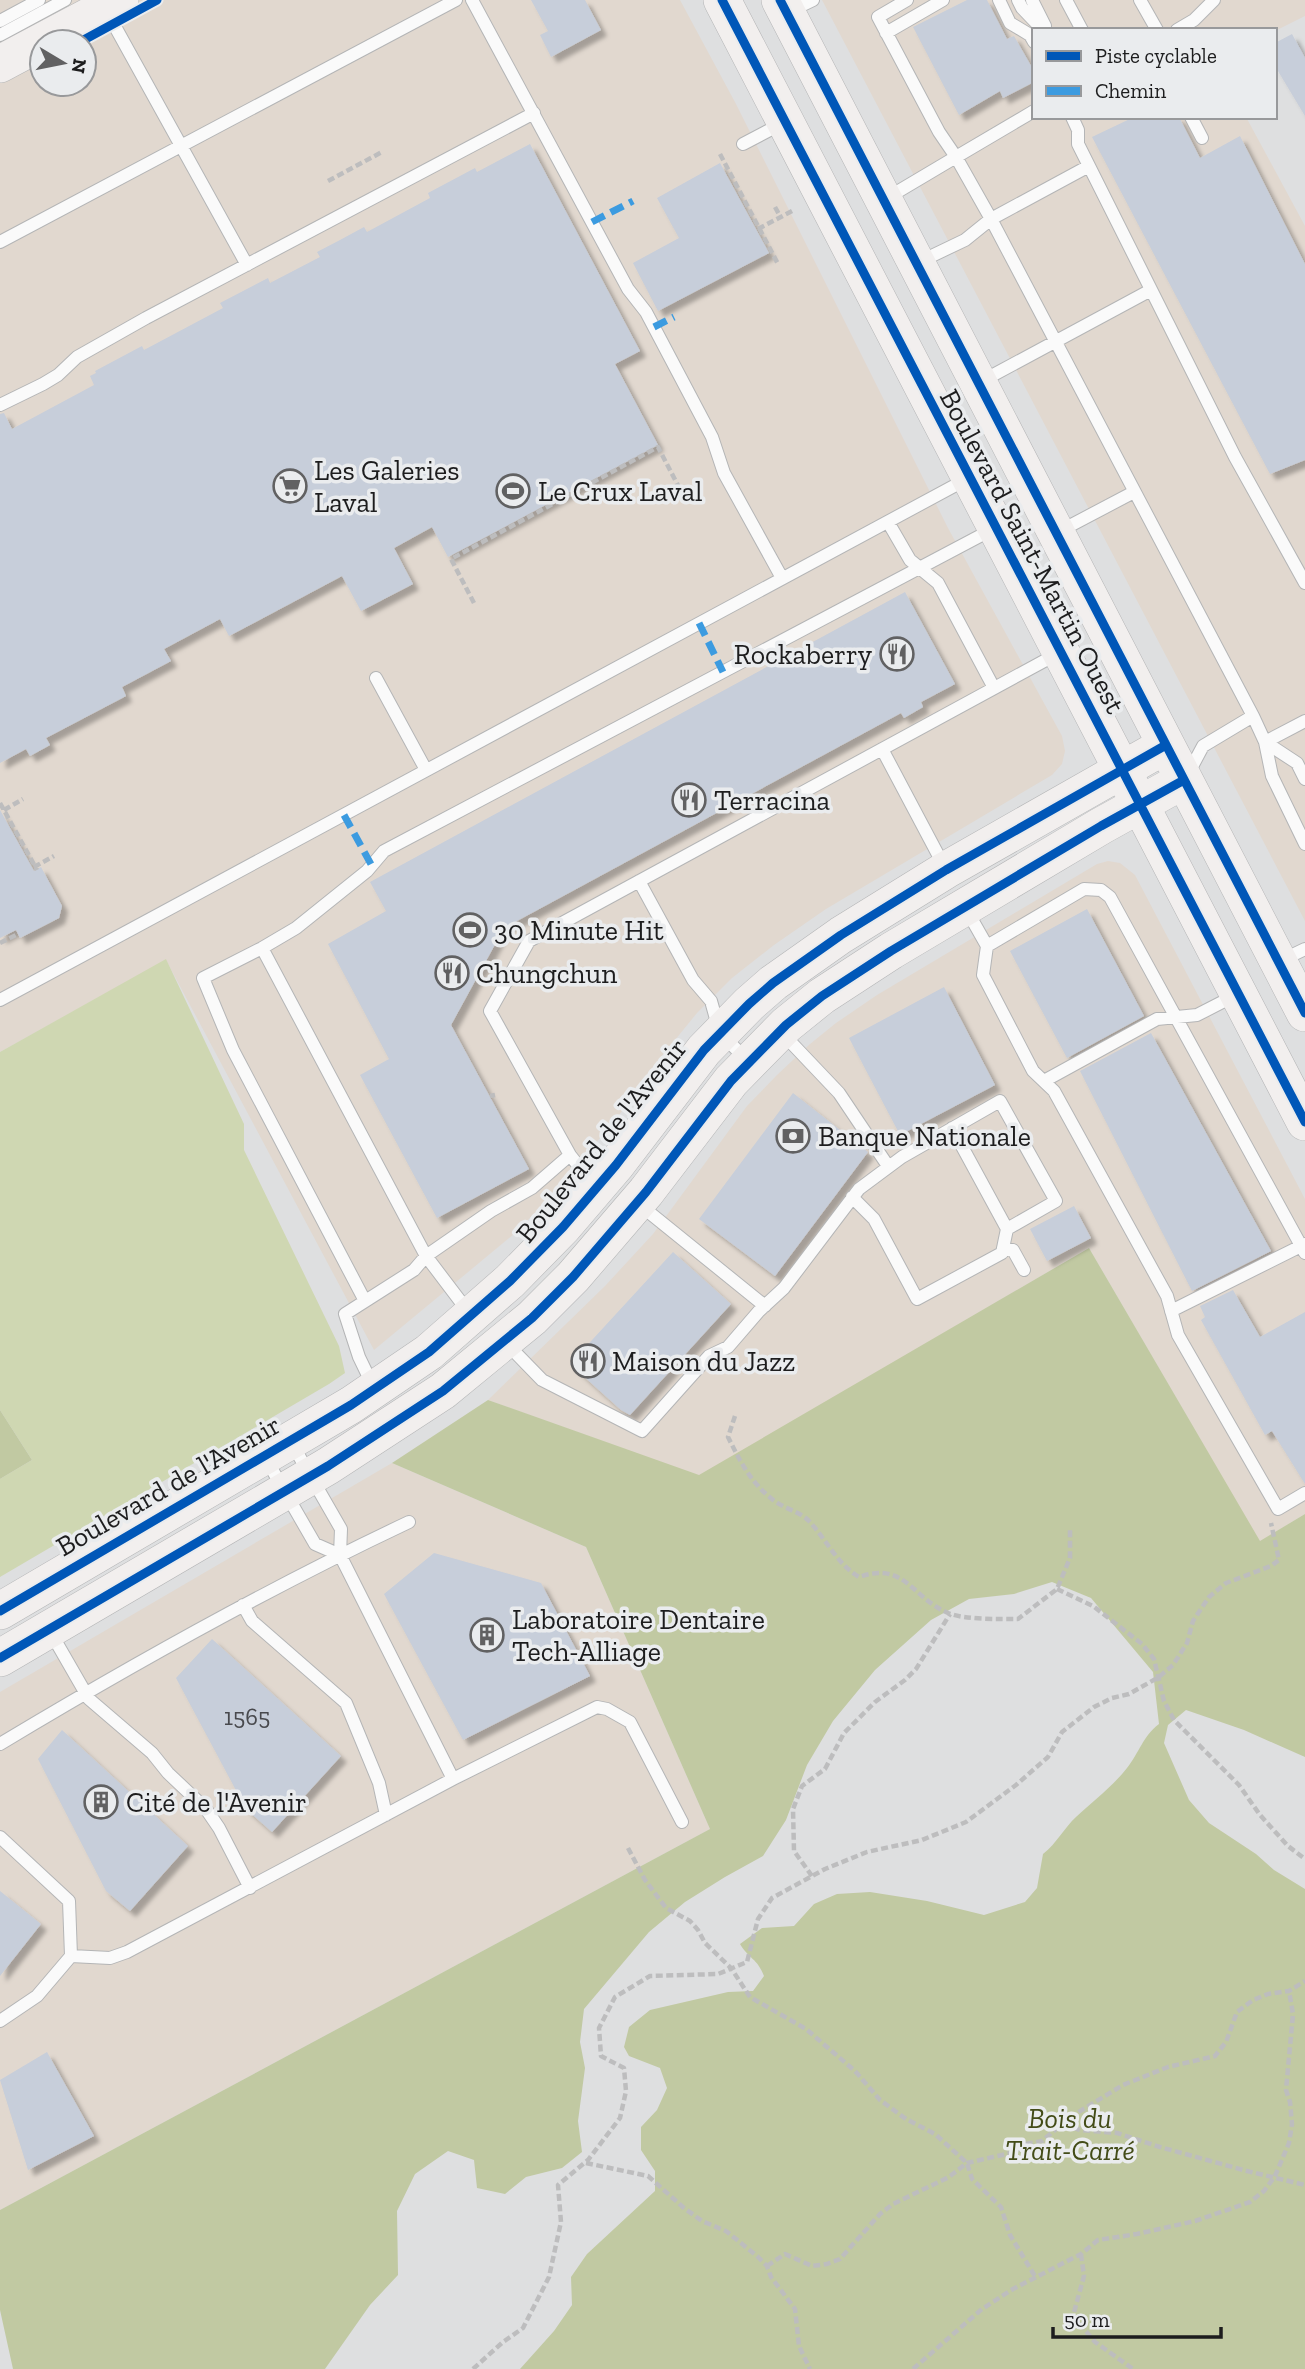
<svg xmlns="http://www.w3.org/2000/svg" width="1305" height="2369" font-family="'Zilla Slab',serif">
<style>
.commercial{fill:#e1d8cf;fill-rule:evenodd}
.green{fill:#cfd7b2}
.forest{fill:#c1c9a2}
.building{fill:#c7ceda;filter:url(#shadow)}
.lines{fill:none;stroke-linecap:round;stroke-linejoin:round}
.lane-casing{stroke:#b4b5b6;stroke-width:14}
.secondary-casing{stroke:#b4b5b6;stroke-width:38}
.path{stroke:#bdbdbe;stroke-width:4.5;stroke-dasharray:7 3.5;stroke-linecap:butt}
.lane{stroke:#fafafa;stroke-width:12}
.secondary{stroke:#f2efee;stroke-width:37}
.quiet{stroke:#3c9be0;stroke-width:7;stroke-dasharray:14 7;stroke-linecap:butt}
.cycleway-casing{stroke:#eaecee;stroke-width:13}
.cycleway{stroke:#0057b8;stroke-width:9}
.labels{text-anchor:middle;stroke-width:7;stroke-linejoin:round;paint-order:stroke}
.number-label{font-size:24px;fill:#48494d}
.poi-label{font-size:28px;fill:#1d1d1e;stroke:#eaecee;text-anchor:start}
.street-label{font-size:28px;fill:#1d1d1e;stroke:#eaecee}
.park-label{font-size:28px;font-style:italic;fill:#434c18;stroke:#eaecee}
</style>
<defs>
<filter id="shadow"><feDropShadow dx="6" dy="6" stdDeviation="2" flood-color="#0004"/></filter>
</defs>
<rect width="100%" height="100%" fill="#dedfe0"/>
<path class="commercial" d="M0,0H680L736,104L948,528L1062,736L1065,751L1062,764L1052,775L826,909L774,945L732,978L697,1013L653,1067L617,1118L544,1204L514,1234L374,1350L166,960L0,1052ZM42,42H84V84H42Z
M822,0H1305V16L1275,31L1034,30V117H1246L1305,226V921Z
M1108,861L1120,863L1135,875L1305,1199V1514L1260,1542L1089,1248L699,1476L488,1400L605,1286L653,1234L747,1106L777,1075L810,1044L836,1023L877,995L1097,864Z
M392,1463L586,1547L710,1829L0,2210V1692Z"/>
<path class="green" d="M166,959L244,1124V1150L339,1346L345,1373L329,1384L0,1577V1479L32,1460L0,1410V1052Z"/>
<path class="forest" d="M1089,1248L1260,1541L1305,1514V1757L1244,1730L1186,1710L1168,1725L1164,1743L1189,1800L1209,1823L1256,1854L1274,1870L1305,1889V2369H520L554,2331L572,2305L571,2277L587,2254L655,2191V2171L641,2150V2127L657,2110L667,2088L660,2068L629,2056L624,2047L629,2027L650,2010L728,1992L753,1991L764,1976C757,1958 749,1959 740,1944L762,1928L794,1926L814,1904L837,1894L870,1892L927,1901L984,1915L1025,1902L1037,1888L1043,1854C1057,1843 1064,1828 1076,1817C1093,1801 1112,1787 1127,1768C1139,1753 1143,1736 1159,1724L1153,1672L1091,1598L1052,1582L1014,1594L969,1599L931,1620L875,1670L833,1721L807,1765L786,1820L763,1856L725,1877L685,1902L649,1932L584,2009L580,2042L585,2068L578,2121L582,2152L562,2168L526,2177L505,2194L477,2188L474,2160L448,2151L415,2174L397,2211L398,2275L370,2305L325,2369H13L0,2310V2210L710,1829L586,1547L392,1463L488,1400L699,1475Z
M0,1410L32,1460L0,1479Z"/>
<path class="building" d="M531,0H585L601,30L551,57L540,35L548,31Z
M967,0H987L1007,39L1014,36L1034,71V82L1003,98L1000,91L959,115L913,27Z
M1292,34L1305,58V116L1275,66V43Z
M1134,117H1179L1200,158L1240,136L1305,264V460L1270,474L1092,137Z
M530,144L640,351L615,364L658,445L448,557L432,527L394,548L413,584L361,611L342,576L229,636L220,619L164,649L171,661L122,687L126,696L46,738L50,745L30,756L26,749L0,763V414L4,413L12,429L94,385L90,376L96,373L95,371L142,346L144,350L223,308L220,303L268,278L270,283L320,257L317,252L340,240L364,227L367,232L430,198L428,193L475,168L477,172Z
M720,163L769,253L658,311L633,263L679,238L657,198Z
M905,592L955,684L921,702L923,707L904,718L901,713L504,928L451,1025L529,1169L437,1218L360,1075L389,1059L328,944L386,911L370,882Z
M0,810L34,871L41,867L62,906L59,918L20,938L16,930L0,938Z
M1087,909L1144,1016L1067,1058L1010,951Z
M944,987L995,1085L900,1135L849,1038Z
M1151,1033L1271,1251L1192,1291L1080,1071Z
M793,1093L868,1152L775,1276L699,1219Z
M1074,1206L1091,1238L1047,1261L1030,1229Z
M673,1252L731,1304L630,1415L621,1410L570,1364Z
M1233,1290L1260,1337L1305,1312V1484L1272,1431L1265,1435L1201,1320L1205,1317L1200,1306Z
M434,1553L541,1583L590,1676L463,1740L384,1594Z
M212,1639L341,1756L272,1832L246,1809L176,1678Z
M62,1730L188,1846L130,1911L106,1891L38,1759Z
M0,1891L41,1924L0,1976Z
M47,2052L94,2136L28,2170L0,2080Z"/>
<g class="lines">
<defs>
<path id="lane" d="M472,0L628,289L646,312L712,437L724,473L782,578
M907,0L878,17L939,132L956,157L1034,111
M999,0L1010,23L1030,35L1034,42
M1018,0L1022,8L1043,30
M1032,0L1045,26
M1066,0L1082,30
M1140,0L1157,30
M107,12L247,265
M788,12L813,0
M0,21L39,0
M1177,30L1194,20L1214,0
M886,33L943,0
M0,35L65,0
M1072,117L1078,130V144L1235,457L1305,583
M1191,117L1202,138
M743,144L783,123
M887,198L956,157L991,219L1253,716L1265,742L1272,776L1305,844
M0,242L456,0
M919,262L965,240L991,219L1089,166
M982,381L1151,290
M0,405L43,384L58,375L77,357L146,318L534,113
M888,522L910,560L938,583L994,688
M1060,531L1134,492
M376,678L426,770
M1265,742L1297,763L1305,779
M1265,742L1305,721
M882,749L944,866
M1188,774L1203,746L1253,716
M639,881L693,980L711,1001L720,1033L748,1061
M966,909L987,946L983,975L1033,1071L1054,1091L1167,1296L1178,1335L1278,1509L1305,1493
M987,946L1084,889L1101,890L1110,897L1305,1253
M262,948L203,978L233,1050L365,1301
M1280,961L1305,949
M0,1000L967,479
M782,1033L839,1093L888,1166
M1044,1081L1157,1019L1197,1015L1236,995
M598,1182L581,1169L570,1155L490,1011L529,941L1057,654
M852,1197L874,1219L917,1299L1002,1253L1007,1229L952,1128
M640,1205L765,1306
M1003,1248L1013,1250L1024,1270
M1171,1311L1305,1244
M470,1314L426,1256L262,948L296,928L367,871L384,851L995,528
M507,1344L542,1380L642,1431L709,1356L728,1347L759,1311L784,1288L859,1189L902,1157L1000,1101L1056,1201L1007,1229
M373,1386L359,1357L345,1314L414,1270L426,1256L491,1211L532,1188L570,1155
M266,1459L315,1544L340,1555L341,1529L291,1442
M340,1555L453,1779
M243,1605L252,1621L346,1703L379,1783L386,1815
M51,1633L89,1699L152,1753L168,1773L206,1809L219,1828L250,1888
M0,1744C133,1664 269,1588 409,1522
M0,1837L69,1901L71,1956L37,1996L0,2021
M71,1956L110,1958L127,1952L453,1779L597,1707L607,1709L630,1722L682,1822"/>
<path id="secondary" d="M722,0L1305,1122
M780,0L1305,1013
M0,64L120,0
M0,1611L351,1405L429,1352L510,1281L563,1227L616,1165L704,1050L749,1004L773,983L841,935L946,870L1166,745
M0,1658L328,1466L443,1391L532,1318L573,1277L646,1192L731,1081L786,1025L822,996L891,951L1101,826L1184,780"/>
</defs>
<use href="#lane" class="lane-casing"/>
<use href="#secondary" class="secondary-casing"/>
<path class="path" d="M720,154L778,264
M328,181L382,152
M775,207L781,218
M758,229L794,210
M474,603L451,559L658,447L683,495
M0,803L37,870
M4,810L23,799
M34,867L54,856
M0,943L18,934
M490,1096L495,1095
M735,1416L728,1437C741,1463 752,1485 776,1502C786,1509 800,1512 809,1521C826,1539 837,1564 859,1577C905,1561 911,1597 948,1613C965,1620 1000,1619 1018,1619L1057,1589L1070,1558V1529
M1057,1589L1093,1606L1142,1644L1154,1659L1164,1701L1174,1720L1239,1785L1260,1815L1288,1846L1305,1859
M628,1848L645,1880L666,1908L690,1921L698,1930L705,1943L731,1968L750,1997L806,2029L855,2071L880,2100L906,2119L935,2134L967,2163L972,2179L1001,2207L1010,2235L1036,2278
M812,1876L794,1851L793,1809L802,1786L825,1769L844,1733L875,1702L905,1680L916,1669L950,1614
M1063,2125L1080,2130L1117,2133L1160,2147L1247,2171L1305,2185
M586,2163L648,2176L684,2208L702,2221L726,2231L757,2256L767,2266L771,2277L795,2309L799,2346L810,2369
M1081,2254L1084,2276L1073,2316L1095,2342L1133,2369
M767,2266L785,2254L812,2266L827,2264L840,2259L880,2214L893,2204L949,2177L967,2163L1015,2152L1026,2144L1042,2141L1072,2116L1123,2085L1168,2067L1215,2056L1226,2042L1237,2012L1253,2000L1268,1994L1289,1991L1305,1981
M473,2369L503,2342L523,2328L549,2277L561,2222L558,2185L588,2160L620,2118L626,2091L624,2068L601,2056L599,2028L615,1997L650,1976L718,1974L747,1962L758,1919L772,1898L825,1869L867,1852L922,1840L966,1822L1016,1785L1048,1757L1062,1732L1094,1707L1112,1698L1129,1694L1159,1677L1173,1665L1187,1643L1193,1621L1209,1597L1226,1583L1271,1566L1279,1560L1271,1523
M913,2369L982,2309L1013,2289L1081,2254L1098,2240L1137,2234L1195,2221L1250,2202L1264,2191L1275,2176L1289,2143L1292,2124L1290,2102L1286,2090L1293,2014L1289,1991"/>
<use href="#lane" class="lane"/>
<use href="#secondary" class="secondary"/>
<path class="quiet" d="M592,222L633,201
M654,327L674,317
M699,623L723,672
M344,815L372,866"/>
<defs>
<path id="cycleway" d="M722,0L1305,1122
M780,0L1305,1013
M80,42L157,0
M0,1611L351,1405L429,1352L510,1281L563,1227L616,1165L704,1050L749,1004L773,983L841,935L946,870L1166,745
M0,1658L328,1466L443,1391L532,1318L573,1277L646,1192L731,1081L786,1025L822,996L891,951L1101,826L1184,780"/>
</defs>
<use href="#cycleway" class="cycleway-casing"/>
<use href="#cycleway" class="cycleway"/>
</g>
<defs>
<symbol id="supermarket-ring" viewBox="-11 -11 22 22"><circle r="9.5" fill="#eaecee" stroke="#616162" stroke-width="1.5"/><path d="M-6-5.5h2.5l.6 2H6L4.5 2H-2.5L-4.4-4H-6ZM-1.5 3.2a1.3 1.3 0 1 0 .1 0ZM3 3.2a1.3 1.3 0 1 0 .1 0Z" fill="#616162"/></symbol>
<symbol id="stadium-ring" viewBox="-11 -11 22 22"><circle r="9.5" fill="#eaecee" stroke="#616162" stroke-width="1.5"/><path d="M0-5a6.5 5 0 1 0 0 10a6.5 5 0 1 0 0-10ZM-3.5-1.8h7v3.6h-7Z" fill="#616162"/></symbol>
<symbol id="restaurant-ring" viewBox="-11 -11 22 22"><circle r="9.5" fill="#eaecee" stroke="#616162" stroke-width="1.5"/><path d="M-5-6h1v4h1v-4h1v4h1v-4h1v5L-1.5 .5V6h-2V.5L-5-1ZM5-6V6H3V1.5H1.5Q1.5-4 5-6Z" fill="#616162"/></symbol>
<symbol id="bank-ring" viewBox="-11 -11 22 22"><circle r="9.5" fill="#eaecee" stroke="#616162" stroke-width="1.5"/><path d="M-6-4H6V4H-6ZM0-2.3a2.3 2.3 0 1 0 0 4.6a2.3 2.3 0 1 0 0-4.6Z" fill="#616162"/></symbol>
<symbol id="building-ring" viewBox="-11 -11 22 22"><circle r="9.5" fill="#eaecee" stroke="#616162" stroke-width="1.5"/><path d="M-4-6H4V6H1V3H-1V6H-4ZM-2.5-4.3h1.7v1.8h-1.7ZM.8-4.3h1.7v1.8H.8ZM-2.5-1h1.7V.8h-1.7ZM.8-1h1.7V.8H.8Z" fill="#616162"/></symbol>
</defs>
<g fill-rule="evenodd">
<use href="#supermarket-ring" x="271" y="467" width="38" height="38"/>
<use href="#stadium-ring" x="494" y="472" width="38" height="38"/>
<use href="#restaurant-ring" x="878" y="635" width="38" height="38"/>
<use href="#restaurant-ring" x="670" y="781" width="38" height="38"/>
<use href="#stadium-ring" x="451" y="911" width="38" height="38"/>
<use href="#restaurant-ring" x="433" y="954" width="38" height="38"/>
<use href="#bank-ring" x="774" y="1117" width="38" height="38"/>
<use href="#restaurant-ring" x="569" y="1342" width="38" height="38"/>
<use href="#building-ring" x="468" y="1616" width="38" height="38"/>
<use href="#building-ring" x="82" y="1783" width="38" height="38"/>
</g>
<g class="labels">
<g class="number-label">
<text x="247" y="1725">1565</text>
</g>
<g class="poi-label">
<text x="314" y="480">Les Galeries<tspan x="314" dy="32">Laval</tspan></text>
<text x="538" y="501">Le Crux Laval</text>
<text x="872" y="664" text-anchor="end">Rockaberry</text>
<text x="714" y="810">Terracina</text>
<text x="494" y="940">30 Minute Hit</text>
<text x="476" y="983">Chungchun</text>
<text x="818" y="1146">Banque Nationale</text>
<text x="612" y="1371">Maison du Jazz</text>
<text x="512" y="1629">Laboratoire Dentaire<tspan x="512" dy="32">Tech-Alliage</tspan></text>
<text x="126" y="1812">Cité de l'Avenir</text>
</g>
<g class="street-label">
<text transform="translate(1033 551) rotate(62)" y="10">Boulevard Saint-Martin Ouest</text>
<text transform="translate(601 1140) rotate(-51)" y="10">Boulevard de l'Avenir</text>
<text transform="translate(168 1485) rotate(-30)" y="10">Boulevard de l'Avenir</text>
</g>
<g class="park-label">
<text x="1070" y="2128">Bois du<tspan x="1070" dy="32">Trait-Carré</tspan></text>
</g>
</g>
<rect x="1032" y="28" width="245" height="91" fill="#eaecee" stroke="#98999b" stroke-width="2"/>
<rect x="1046" y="51" width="35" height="10" fill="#0057b8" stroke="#98999b" stroke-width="2"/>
<text x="1095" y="63" font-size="21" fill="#1d1d1e">Piste cyclable</text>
<rect x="1046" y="86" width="35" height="10" fill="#3c9be0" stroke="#98999b" stroke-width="2"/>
<text x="1095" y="98" font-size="21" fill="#1d1d1e">Chemin</text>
<g transform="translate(63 63) rotate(100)"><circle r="33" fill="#eaecee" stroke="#98999b" stroke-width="2"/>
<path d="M0-5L12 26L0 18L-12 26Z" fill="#616162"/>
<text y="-10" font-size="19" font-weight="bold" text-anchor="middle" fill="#1d1d1e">N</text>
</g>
<path d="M1053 2327v10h168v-10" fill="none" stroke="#1d1d1e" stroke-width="3.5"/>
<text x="1064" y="2327" font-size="21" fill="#1d1d1e" stroke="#eaecee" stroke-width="5" paint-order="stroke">50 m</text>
</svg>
